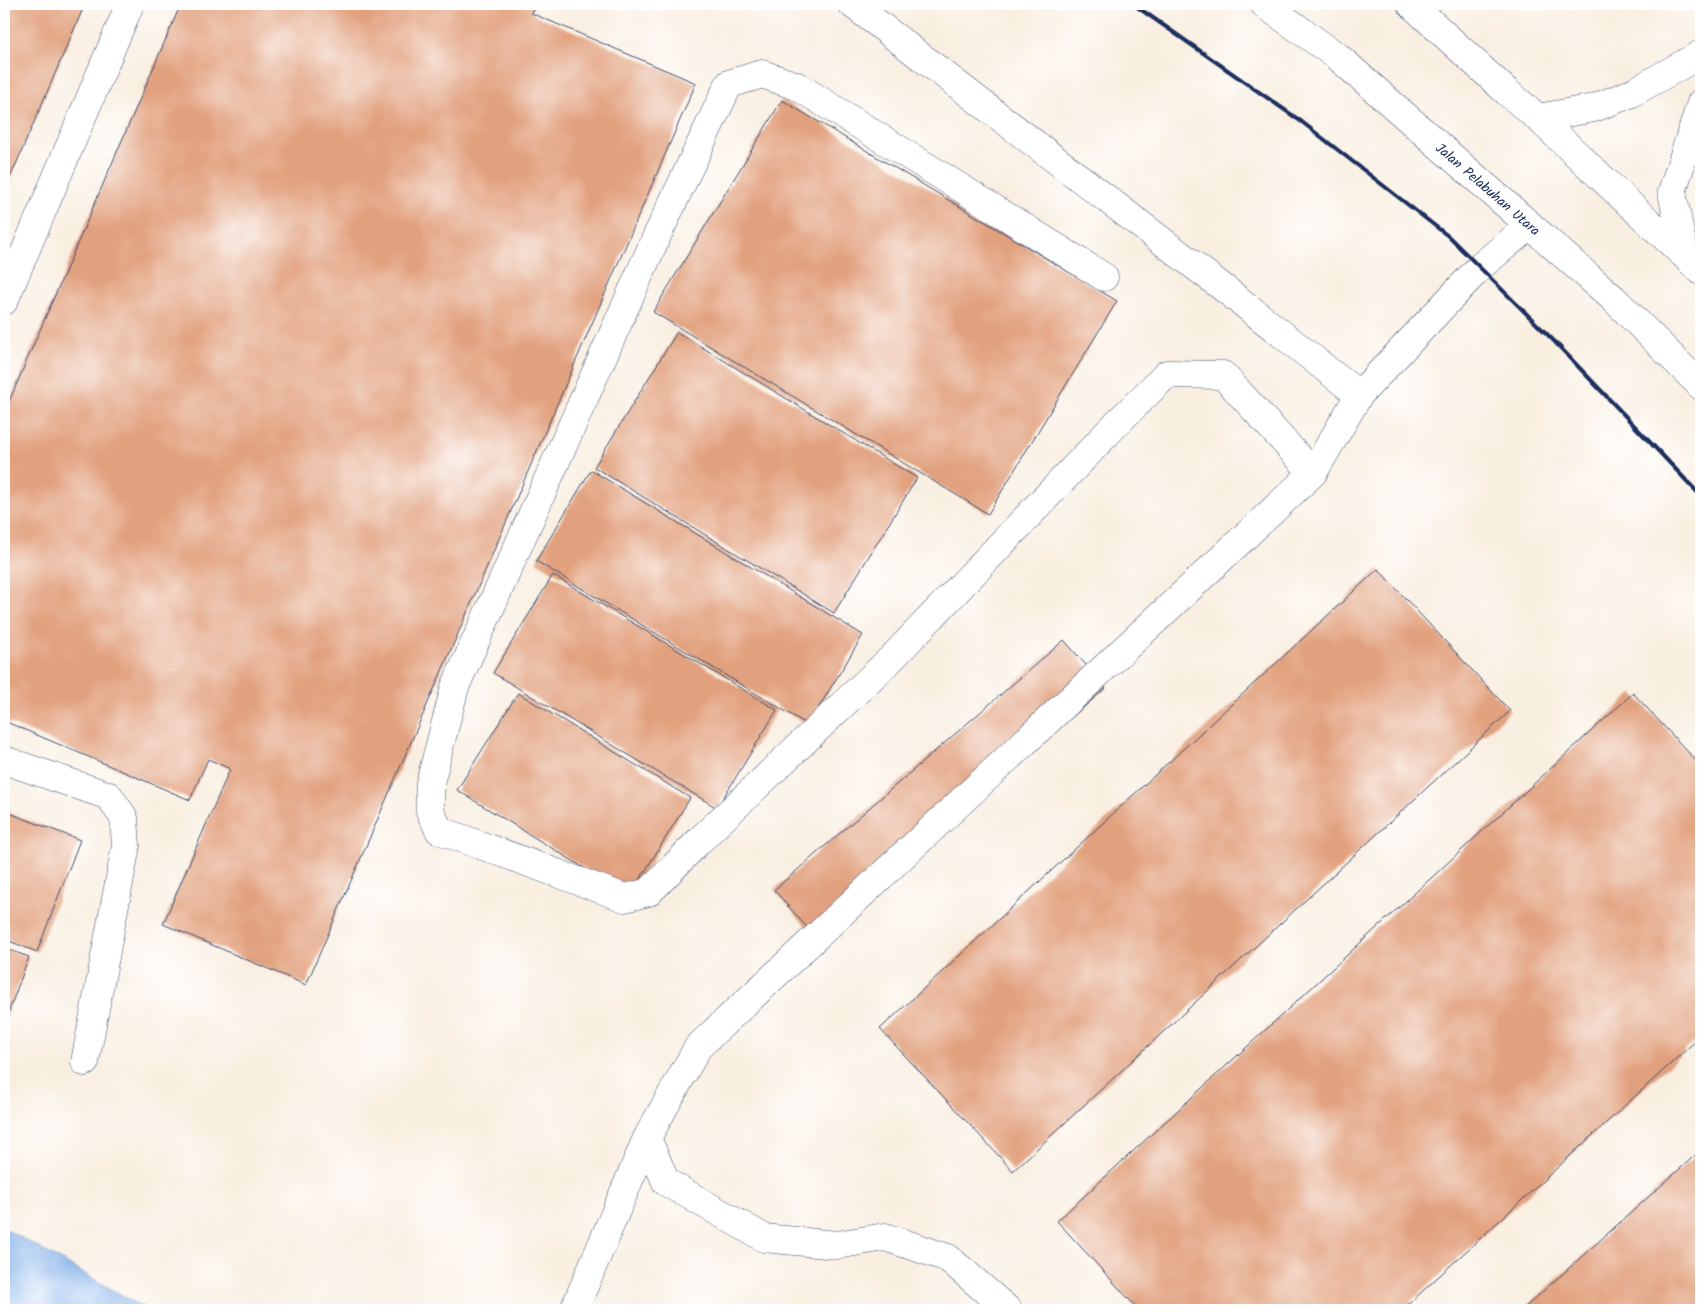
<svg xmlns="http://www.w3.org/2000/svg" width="1705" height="1314" font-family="Kalam,sans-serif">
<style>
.water{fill:#7eade8;stroke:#4c6ea3}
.building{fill:#e2a17e}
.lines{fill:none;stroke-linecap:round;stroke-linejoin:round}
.minor-casing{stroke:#3c4c72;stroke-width:29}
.major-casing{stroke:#3c4c72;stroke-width:29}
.minor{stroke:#fff;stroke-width:28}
.major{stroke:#fff;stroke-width:28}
.rail{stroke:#1b2f5e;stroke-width:4}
.labels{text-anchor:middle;stroke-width:4;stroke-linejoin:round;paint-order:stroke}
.street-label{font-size:14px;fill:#1b2f5e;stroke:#fff}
</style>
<rect width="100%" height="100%" fill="#fff"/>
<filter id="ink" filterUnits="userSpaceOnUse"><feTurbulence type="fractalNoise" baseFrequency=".02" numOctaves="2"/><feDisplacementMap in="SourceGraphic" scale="10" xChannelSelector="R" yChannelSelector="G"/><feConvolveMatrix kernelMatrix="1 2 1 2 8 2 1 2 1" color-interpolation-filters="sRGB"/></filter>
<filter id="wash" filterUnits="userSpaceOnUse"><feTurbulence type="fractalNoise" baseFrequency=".0096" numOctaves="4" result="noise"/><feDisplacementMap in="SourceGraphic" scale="20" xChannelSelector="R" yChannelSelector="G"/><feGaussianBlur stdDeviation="1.12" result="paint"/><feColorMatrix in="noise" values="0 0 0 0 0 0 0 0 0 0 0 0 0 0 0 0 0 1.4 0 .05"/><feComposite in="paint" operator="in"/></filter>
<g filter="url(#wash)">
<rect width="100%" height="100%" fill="#f9efe1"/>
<path class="water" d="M4,1228L148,1310H4Z"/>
<g id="blocks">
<path class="building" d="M4,4H85L4,192Z
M181,4H535L531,13L696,83L306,985L163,924L230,769L208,759L190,800L4,721V413Z
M782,100L1117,301L988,514L653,312Z
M677,332L917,478L834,613L594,467Z
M591,470L863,635L808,725L536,561Z
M1378,569L1510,711L1013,1171L880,1029Z
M553,575L777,710L717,808L493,673Z
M1064,640L1106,688L816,938L774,890Z
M518,693L690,798L630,896L457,790Z
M1633,693L1701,766V1036L1402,1310H1139L1057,1221Z
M4,811L80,840L37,952L4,939Z
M4,948L29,957L4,1024Z
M1701,1150V1310H1522Z"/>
</g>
</g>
<g filter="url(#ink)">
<use href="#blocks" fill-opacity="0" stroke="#3c4c72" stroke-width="1"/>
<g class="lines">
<defs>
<path id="minor" d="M852,4L1230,293L1359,395L1480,267L1530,225
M1538,118L1594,108L1632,93L1701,54
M1684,253L1672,192L1701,103
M1104,277L797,86L762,74L729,84L655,240L455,687L430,783V811L439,830L625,898L649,892L701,839L893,657L1118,422L1167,374L1223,375L1313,473
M4,301L130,4
M4,760L109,796L124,818L126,846L85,1062
M574,1310L647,1138
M1008,1310L948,1258L885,1237L837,1245L764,1238L666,1182L647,1138L698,1047L1313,473L1359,395"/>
<path id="major" d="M1264,4L1338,57L1614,299L1701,386
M1411,4L1507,92L1538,118L1701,271"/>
</defs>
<use href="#minor" class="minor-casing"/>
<use href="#major" class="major-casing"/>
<use href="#minor" class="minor"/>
<use href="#major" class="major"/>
<path class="rail" d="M1133,4L1302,122L1448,236L1554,341L1701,496"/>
</g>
</g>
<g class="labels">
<g class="street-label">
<text transform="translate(1488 189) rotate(41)" y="5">Jalan Pelabuhan Utara</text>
</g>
</g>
<rect width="1705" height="1314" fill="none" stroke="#fff" stroke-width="20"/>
</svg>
